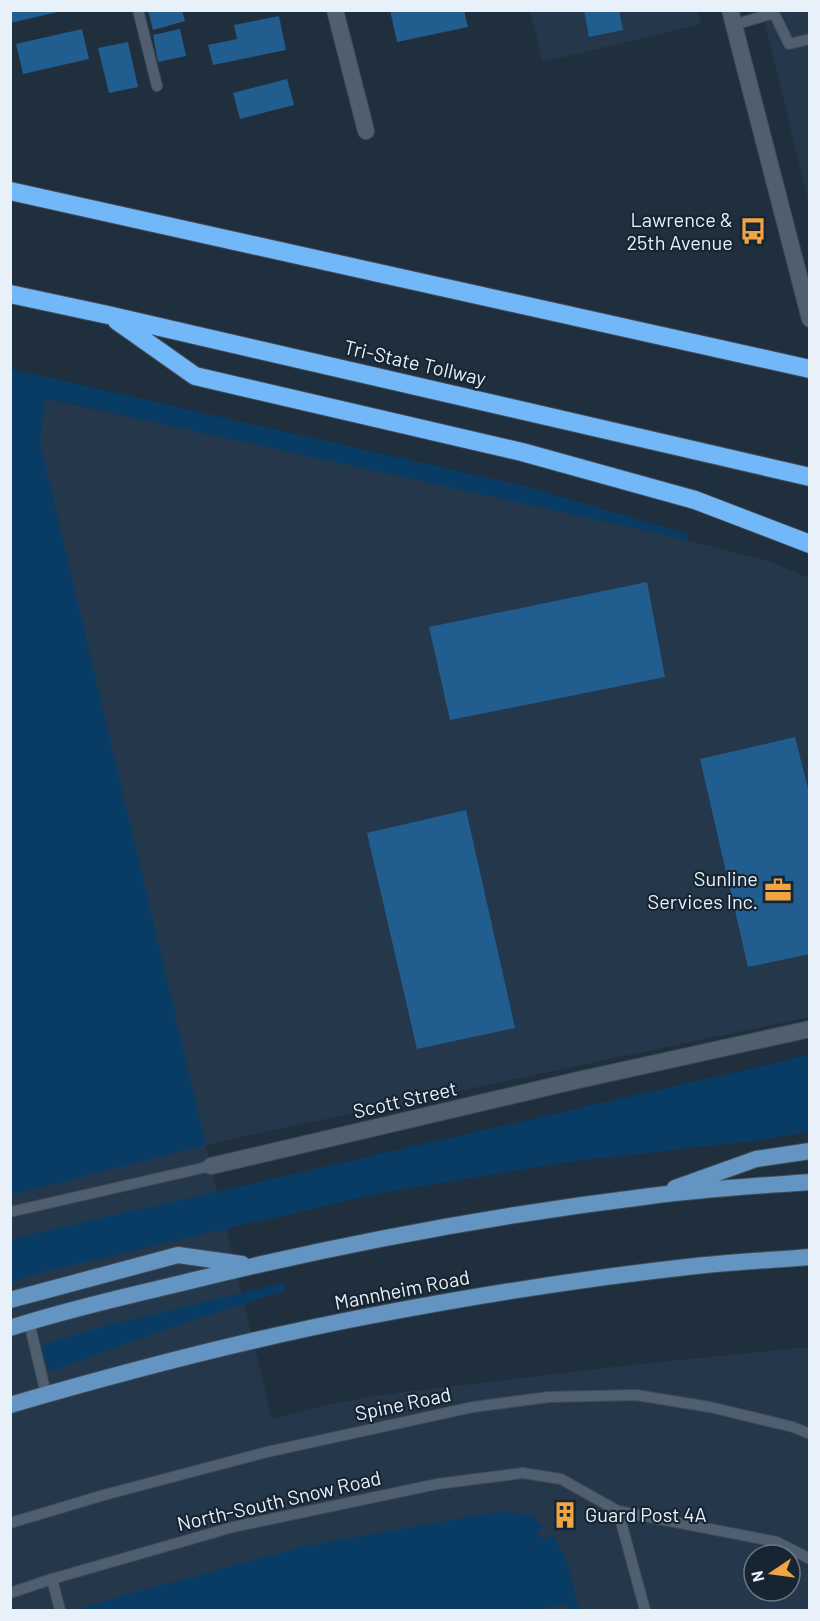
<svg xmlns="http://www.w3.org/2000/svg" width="820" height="1621" font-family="Barlow,sans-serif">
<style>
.built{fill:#25384b;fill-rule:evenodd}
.green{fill:#083c65}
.building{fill:#225d90}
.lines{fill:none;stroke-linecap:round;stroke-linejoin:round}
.service-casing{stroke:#3f4b57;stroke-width:12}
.minor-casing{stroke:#3f4b57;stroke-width:18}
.secondary-casing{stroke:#3f4b57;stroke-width:18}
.primary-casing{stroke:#3f4b57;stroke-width:18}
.motorway-casing{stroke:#3f4b57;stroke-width:20}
.service{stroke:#4f5f6f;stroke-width:10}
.minor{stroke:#4f5f6f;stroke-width:16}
.secondary{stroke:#4f5f6f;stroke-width:16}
.primary{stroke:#6494c1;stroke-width:16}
.motorway{stroke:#72b7f8;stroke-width:18}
.labels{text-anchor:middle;stroke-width:4.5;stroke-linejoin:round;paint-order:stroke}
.poi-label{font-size:20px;fill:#e8f1fa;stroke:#172533;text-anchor:end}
.street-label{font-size:20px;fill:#e8f1fa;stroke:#172533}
</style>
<rect width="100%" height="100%" fill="#202f3d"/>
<path class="built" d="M530,11H698L701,24L543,62Z
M762,11H809V204Z
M10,391L625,524L768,561L809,578V1017L217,1142L206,1146L272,1419L326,1405L380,1395L622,1366L809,1347V1610H11ZM754,1555H790V1591H754Z"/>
<path class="green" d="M11,369L528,487L688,534L687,540L45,398L40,442L206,1145L11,1195Z
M809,1055V1132L761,1140L568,1162L380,1193L51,1270L11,1282V1239Z
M284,1283L286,1290L166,1329L52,1371L48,1369L42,1348L44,1344L109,1325Z
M507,1512L529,1515L543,1526L536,1533L544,1541L551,1534C570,1555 572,1584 579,1610H569L567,1603L531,1610H75L118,1597L306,1546L490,1513Z"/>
<path class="building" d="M10,10H62V11L10,23Z
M148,10H182L185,21L153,30Z
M390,10H464L468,27L397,42Z
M584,10H619L623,30L589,37Z
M279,16L286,50L213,65L208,45L237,39L234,25Z
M82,29L89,59L23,74L16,44Z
M180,29L186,56L158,62L153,35Z
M128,42L138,87L109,93L98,48Z
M287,79L294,105L240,119L233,93Z
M647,582L665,677L450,720L429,627Z
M795,737L810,797V954L748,967L700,759Z
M466,810L515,1028L417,1049L367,833Z
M561,1508L573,1514L568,1522L557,1515Z"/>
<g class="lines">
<defs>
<path id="service" d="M138,10L157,86
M733,25L774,13L789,44L810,39
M10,1212L211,1166
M29,1322L46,1394
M618,1511L645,1610
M10,1523L104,1495L267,1452L473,1407L549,1397L636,1395L710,1407L793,1427L810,1434
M52,1579L60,1610
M10,1593L52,1579L233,1527L437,1484L523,1473L561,1479L618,1511L777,1542L810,1559"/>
<path id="minor" d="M335,10L366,131
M211,1166L574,1081L810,1029"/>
<path id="secondary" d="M730,10L810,319"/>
<path id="primary" d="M675,1188L756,1159L810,1151
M10,1300L178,1255L242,1264
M10,1328C68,1309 128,1296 186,1282C340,1244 494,1215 651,1196C703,1189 757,1186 810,1182
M10,1405C127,1371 245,1340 364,1317C473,1296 585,1278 696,1266C734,1262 772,1260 810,1257"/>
<path id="motorway" d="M10,191L810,369
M10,294L108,315L810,477
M117,321L195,376L522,452L695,500L810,544"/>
</defs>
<use href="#service" class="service-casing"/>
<use href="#minor" class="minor-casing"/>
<use href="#secondary" class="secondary-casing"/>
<use href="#primary" class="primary-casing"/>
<use href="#motorway" class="motorway-casing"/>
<use href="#service" class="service"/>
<use href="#minor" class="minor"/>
<use href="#secondary" class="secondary"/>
<use href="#primary" class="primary"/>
<use href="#motorway" class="motorway"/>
</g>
<defs>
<symbol id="bus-bare" viewBox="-9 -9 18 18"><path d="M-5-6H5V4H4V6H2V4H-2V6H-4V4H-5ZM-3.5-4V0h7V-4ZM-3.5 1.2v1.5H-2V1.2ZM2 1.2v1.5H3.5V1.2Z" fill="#f3a442" stroke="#172533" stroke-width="2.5" paint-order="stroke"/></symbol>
<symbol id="office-bare" viewBox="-9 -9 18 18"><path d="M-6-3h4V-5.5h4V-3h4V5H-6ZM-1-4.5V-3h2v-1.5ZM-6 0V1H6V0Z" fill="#f3a442" stroke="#172533" stroke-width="2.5" paint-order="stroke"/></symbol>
<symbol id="building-bare" viewBox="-9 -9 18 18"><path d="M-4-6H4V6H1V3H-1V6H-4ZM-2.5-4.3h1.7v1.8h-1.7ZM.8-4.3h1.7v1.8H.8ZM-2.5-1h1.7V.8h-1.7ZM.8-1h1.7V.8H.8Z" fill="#f3a442" stroke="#172533" stroke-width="2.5" paint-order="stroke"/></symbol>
</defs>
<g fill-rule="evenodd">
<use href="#bus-bare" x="734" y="212" width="38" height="38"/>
<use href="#office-bare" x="759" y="871" width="38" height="38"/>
<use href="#building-bare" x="546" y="1496" width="38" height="38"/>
</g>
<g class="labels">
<g class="poi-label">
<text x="733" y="227">Lawrence &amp;<tspan x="733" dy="23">25th Avenue</tspan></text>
<text x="758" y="886">Sunline<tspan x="758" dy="23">Services Inc.</tspan></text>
<text x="585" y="1522" text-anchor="start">Guard Post 4A</text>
</g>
<g class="street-label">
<text transform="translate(415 363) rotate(13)" y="7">Tri-State Tollway</text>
<text transform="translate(405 1100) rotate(-13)" y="7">Scott Street</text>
<text transform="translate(402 1290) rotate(-11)" y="7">Mannheim Road</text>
<text transform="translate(403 1404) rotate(-12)" y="7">Spine Road</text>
<text transform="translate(279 1501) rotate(-13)" y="7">North-South Snow Road</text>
</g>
</g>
<rect width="820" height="1621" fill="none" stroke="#e8f1fa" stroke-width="24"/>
<g transform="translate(772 1573) rotate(257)"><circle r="28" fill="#172533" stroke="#6b7783" stroke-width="1.5"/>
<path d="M0-4.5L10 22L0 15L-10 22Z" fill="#f3a442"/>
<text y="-9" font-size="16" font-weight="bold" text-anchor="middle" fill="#e8f1fa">N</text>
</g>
</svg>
